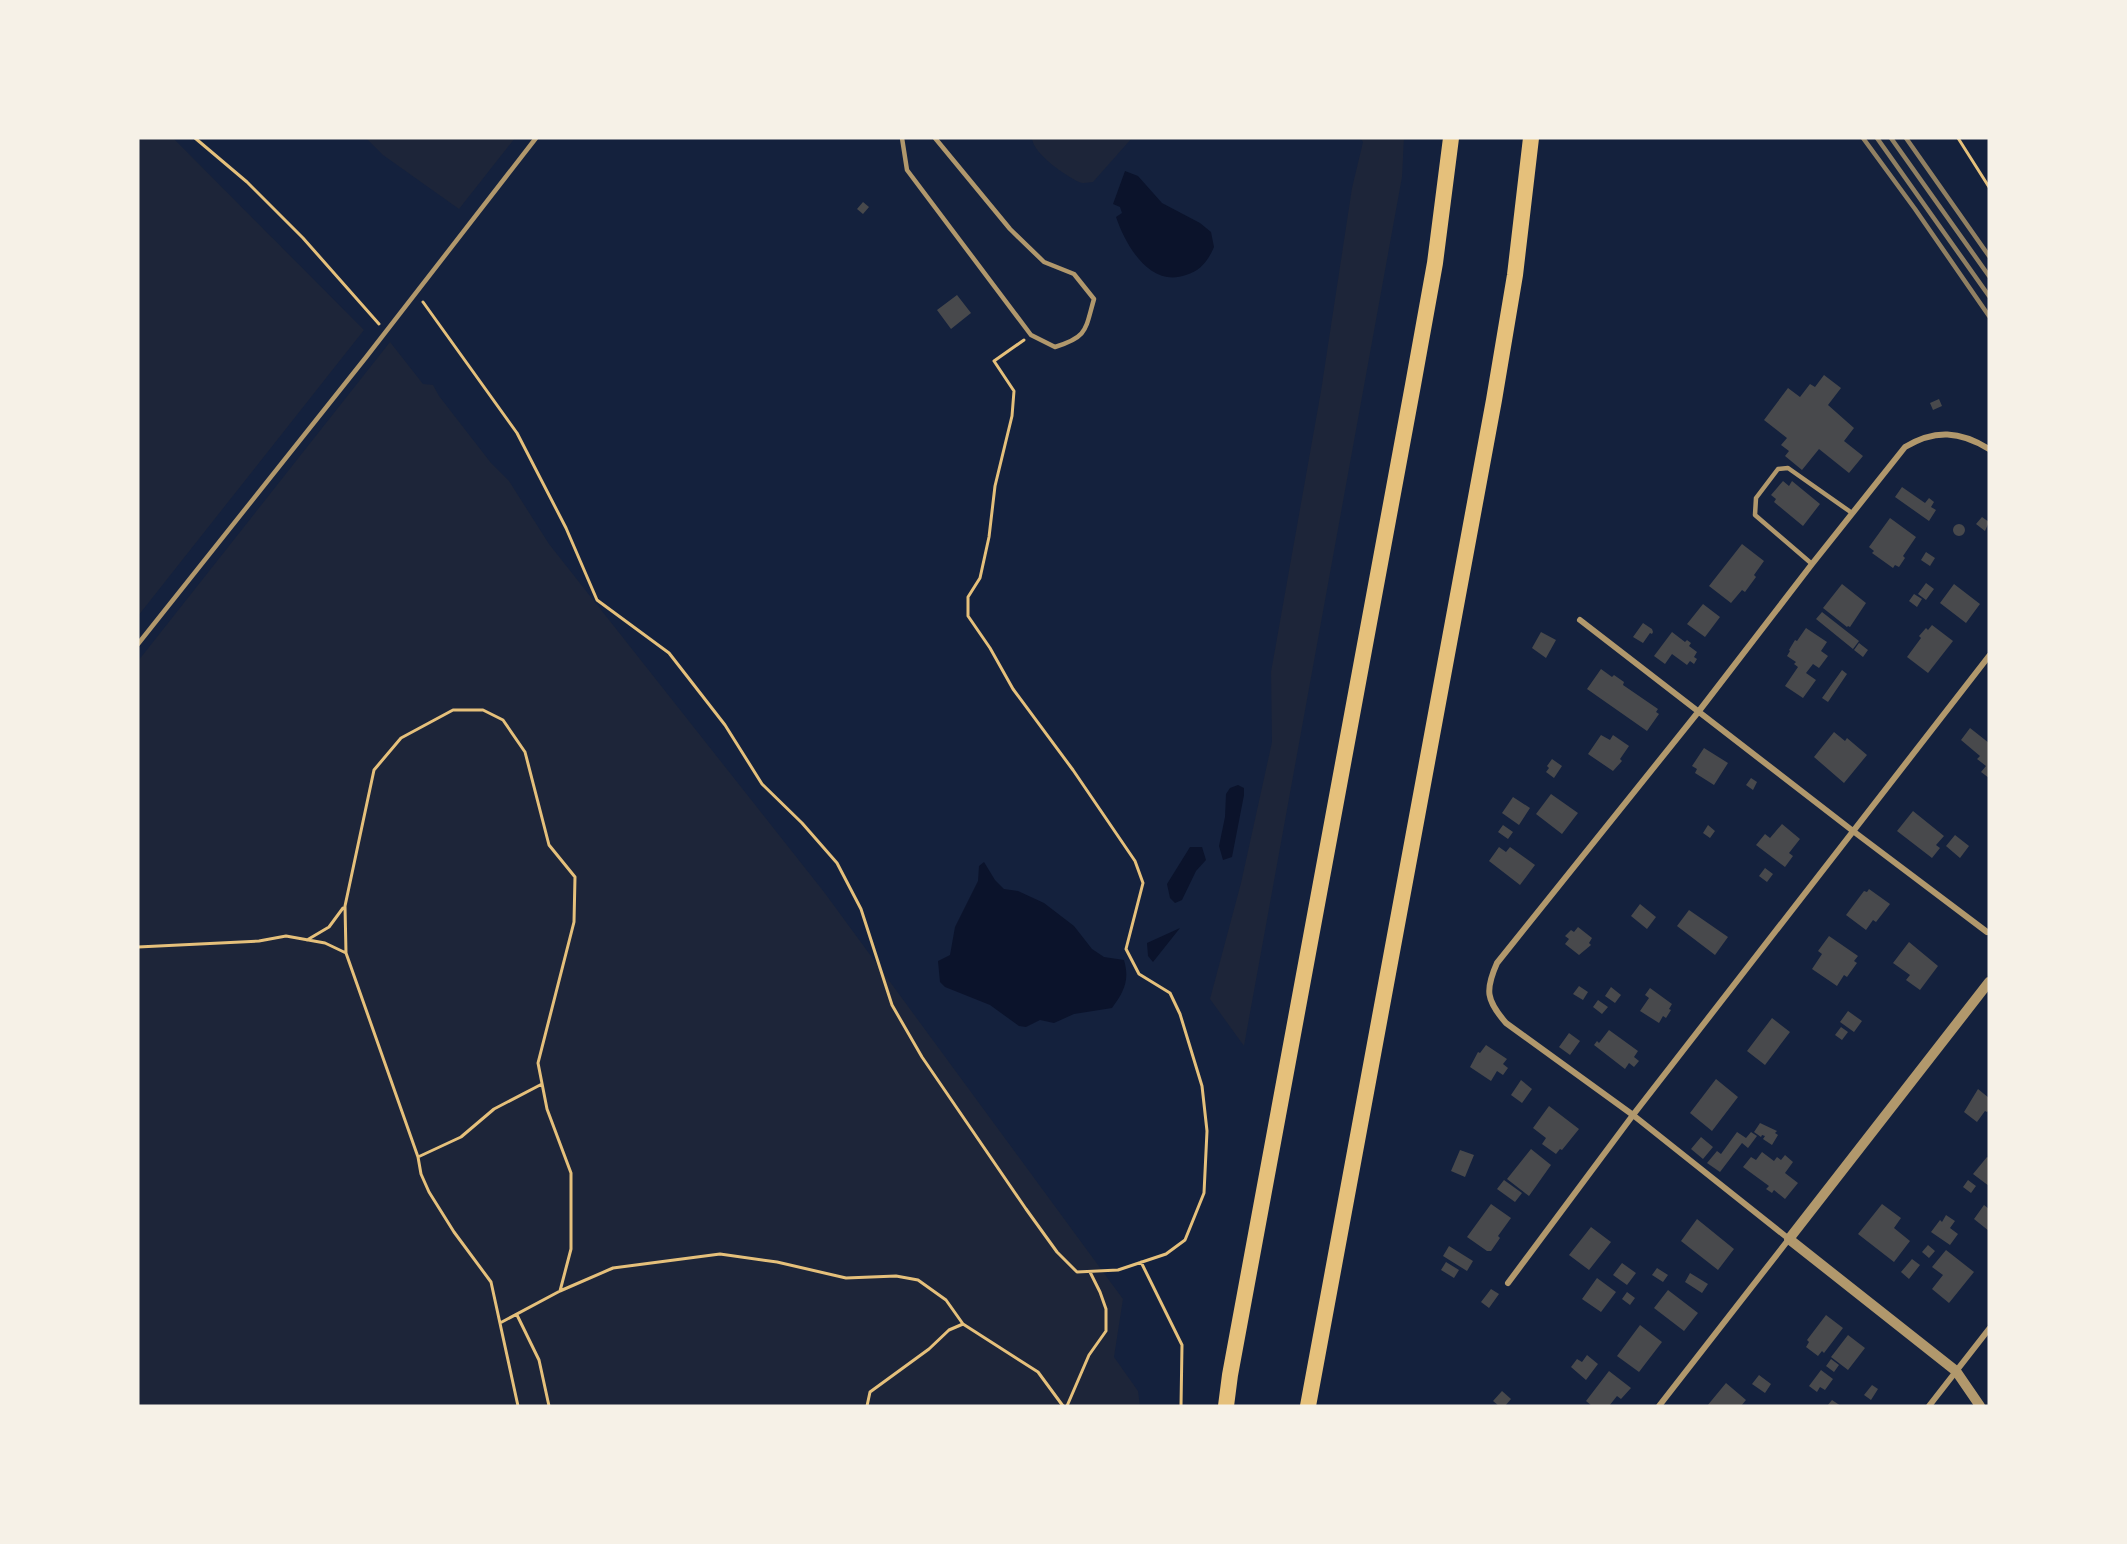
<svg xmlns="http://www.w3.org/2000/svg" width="2127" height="1544" font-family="Signika,sans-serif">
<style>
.green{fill:#1d2539}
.water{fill:#0b132b}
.building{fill:#48494c}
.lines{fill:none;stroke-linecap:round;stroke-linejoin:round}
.path{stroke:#e5c07b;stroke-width:3}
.service{stroke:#b1986c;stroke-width:4.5}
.minor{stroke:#b1986c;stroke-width:6}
.tertiary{stroke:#b1986c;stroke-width:10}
.motorway{stroke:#e5c07b;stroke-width:16}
.rail{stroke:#918062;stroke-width:4.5}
</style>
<rect width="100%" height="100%" fill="#14213d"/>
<path class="green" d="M138,138H173L364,330L138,616Z
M366,138H515L459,209L383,155Z
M1032,138H1132L1093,182C1089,182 1083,184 1079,182C1066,176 1033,154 1032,138Z
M1360,138H1404L1402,177L1244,1046L1210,999L1241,883L1272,742L1271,672L1321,391L1352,188L1363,142Z
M390,342L423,384L433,385L439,396L491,463L509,481L549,544L824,892L1123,1299L1114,1357L1138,1391L1140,1406H138V661Z"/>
<path class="water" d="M1125,171L1138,176L1162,203L1200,223L1211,232L1214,247C1208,261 1200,271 1186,275C1150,288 1126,246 1116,217L1122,213L1120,207L1113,204Z
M1238,785L1244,788V795L1232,857L1223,860L1219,846L1225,817L1226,794L1230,788Z
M1190,847H1202L1206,860L1196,871L1182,900L1175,903L1170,898L1167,884Z
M984,862L995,880L1004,889L1018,891L1044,903L1074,926L1092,949L1104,957L1124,960C1130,980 1124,992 1112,1008L1074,1014L1054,1023L1040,1020L1026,1027L1019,1026L990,1005L945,987L940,982L938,961L950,955L955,927L978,881L979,866Z
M1180,928L1153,962L1148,956L1147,943Z"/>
<path class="building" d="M863,202L869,207L863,214L857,209Z
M957,295L971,313L951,329L937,310Z
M1824,375L1841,388L1828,405L1854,428L1844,441L1863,456L1849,473L1819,449L1802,470L1785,456L1789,451L1781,445L1787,438L1764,420L1788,388L1800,397L1810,384L1815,387Z
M1939,399L1942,406L1933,410L1930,403Z
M1783,481L1789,486L1792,481L1820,504L1803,526L1774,502L1776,499L1771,495Z
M1902,487L1925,503L1929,498L1934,502L1931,507L1936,510L1929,521L1895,497Z
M1982,517L1989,522L1985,531L1976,524Z
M1890,518L1916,537L1903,556L1905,558L1899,567L1895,565L1893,568L1872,553L1874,551L1869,547Z
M1953 530a6 6 0 1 1 12 0a6 6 0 1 1-12 0Z
M1742,544L1764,561L1754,575L1756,577L1745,592L1742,590L1731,603L1709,586Z
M1926,552L1935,558L1930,566L1921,560Z
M1926,583L1934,589L1926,600L1918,594Z
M1842,584L1866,603L1850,627L1848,626L1847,627L1823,608Z
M1954,584L1980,604L1966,623L1940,603Z
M1914,594L1922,599L1917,607L1909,601Z
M1703,604L1720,617L1705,637L1687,624Z
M1822,612L1859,641L1853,649L1816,619Z
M1643,623L1652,629L1653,632L1652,634L1650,633L1643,643L1633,637Z
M1932,625L1953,641L1928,673L1907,657L1921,638L1919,636L1926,628L1928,630Z
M1806,628L1827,642L1821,651L1828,656L1819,668L1813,664L1806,673L1816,680L1803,698L1785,686L1798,667L1794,664L1796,662L1787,656L1790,651L1789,650L1795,640L1797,641Z
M1541,632L1556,640L1546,658L1532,648Z
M1672,632L1685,642L1687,640L1691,643L1689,646L1697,652L1694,657L1697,659L1694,664L1690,661L1687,665L1672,654L1665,664L1654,656Z
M1859,643L1868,650L1863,657L1854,650Z
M1601,669L1612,677L1614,675L1624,682L1623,685L1658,709L1656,712L1659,714L1647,731L1587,689Z
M1842,670L1847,674L1828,702L1822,698Z
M1970,728L1989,743V778L1981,772L1986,766L1977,759L1980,756L1961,740Z
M1834,732L1845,741L1847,738L1867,755L1844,783L1814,757Z
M1601,735L1610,740L1613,735L1629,746L1620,759L1622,761L1613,771L1588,754Z
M1704,748L1728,763L1714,785L1695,773L1697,769L1692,766Z
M1552,759L1562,766L1554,778L1546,772L1549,768L1547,766Z
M1751,778L1757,782L1753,790L1746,785Z
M1551,794L1578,813L1562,834L1536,814Z
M1513,797L1530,808L1519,825L1502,813Z
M1913,811L1944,836L1936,845L1940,848L1932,858L1897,831Z
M1782,824L1800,839L1789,853L1793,856L1785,867L1756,845L1765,834L1770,838Z
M1503,825L1513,832L1508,839L1498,832Z
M1708,825L1715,831L1710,838L1703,833Z
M1955,835L1969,846L1960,858L1946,846Z
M1499,847L1506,852L1510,847L1535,865L1520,885L1489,861Z
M1765,868L1773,874L1767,882L1759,876Z
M1869,889L1890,904L1876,922L1873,920L1866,930L1846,915L1864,891L1867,892Z
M1640,904L1656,917L1647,929L1631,916Z
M1689,910L1728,937L1715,955L1677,926Z
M1578,927L1592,938L1589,943L1591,945L1579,955L1565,944L1569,939L1565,936L1571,930L1574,932Z
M1829,936L1858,956L1854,961L1857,963L1847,977L1844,975L1837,986L1812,969L1822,954L1818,951Z
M1909,942L1938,966L1920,990L1906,980L1910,975L1893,963Z
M1579,986L1588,992L1583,1000L1573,994Z
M1611,987L1621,995L1615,1003L1605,996Z
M1650,988L1672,1004L1669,1009L1671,1010L1666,1018L1663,1016L1659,1023L1640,1011L1649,998L1645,995Z
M1598,1000L1608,1007L1602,1014L1593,1007Z
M1848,1011L1862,1021L1854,1032L1840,1022Z
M1772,1018L1790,1032L1765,1065L1747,1051Z
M1841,1027L1848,1032L1842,1040L1835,1035Z
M1609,1030L1638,1051L1634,1057L1639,1061L1634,1067L1629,1063L1625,1069L1594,1045L1597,1041L1599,1043Z
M1569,1033L1580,1041L1570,1055L1559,1047Z
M1486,1045L1507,1059L1503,1064L1508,1068L1503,1075L1497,1071L1491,1081L1470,1067L1478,1052L1480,1053Z
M1716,1079L1738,1097L1712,1131L1690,1113Z
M1521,1080L1532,1089L1522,1103L1511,1095Z
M1978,1089L1989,1098V1110L1987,1112L1985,1111L1977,1122L1964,1112Z
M1549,1106L1579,1129L1562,1150L1560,1149L1556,1154L1542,1144L1546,1138L1533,1128Z
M1760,1123L1777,1131L1775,1133L1778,1135L1772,1145L1763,1139L1765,1136L1762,1135L1761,1137L1754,1132Z
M1737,1132L1746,1138L1751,1132L1757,1136L1748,1148L1742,1143L1720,1172L1707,1163L1717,1151L1721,1154Z
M1701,1137L1713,1147L1703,1159L1691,1149Z
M1531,1149L1551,1165L1529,1196L1507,1179Z
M1460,1150L1474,1155L1465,1177L1451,1171Z
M1762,1152L1774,1161L1777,1157L1781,1160L1785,1155L1793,1162L1785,1173L1798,1183L1785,1199L1774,1190L1772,1193L1766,1189L1769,1186L1743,1167L1751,1157L1756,1160Z
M1987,1157L1989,1158V1186L1973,1174Z
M1504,1180L1522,1193L1515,1202L1497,1189Z
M1968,1180L1976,1186L1971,1193L1963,1187Z
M1491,1204L1511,1218L1498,1236L1500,1238L1491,1251H1487L1467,1237Z
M1882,1204L1901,1218L1894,1228L1910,1241L1894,1262L1858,1234Z
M1984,1205L1989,1209V1231L1974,1219Z
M1946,1215L1955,1221L1950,1228L1958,1234L1950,1245L1931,1232L1940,1220L1942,1222Z
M1697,1219L1734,1249L1718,1270L1681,1241Z
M1591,1227L1611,1242L1589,1270L1569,1255Z
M1928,1245L1935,1251L1929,1258L1922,1252Z
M1449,1246L1473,1261L1467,1271L1443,1256Z
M1946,1250L1974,1272L1949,1303L1932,1289L1943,1275L1932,1267Z
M1912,1259L1920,1265L1909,1279L1901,1272Z
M1446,1262L1459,1270L1454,1278L1441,1270Z
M1622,1263L1636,1273L1627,1285L1613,1275Z
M1657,1268L1668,1275L1663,1282L1652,1275Z
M1690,1273L1708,1284L1702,1293L1685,1282Z
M1597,1278L1616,1292L1601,1312L1582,1299Z
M1491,1289L1499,1294L1489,1308L1481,1302Z
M1668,1290L1698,1313L1684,1331L1654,1308Z
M1627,1292L1635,1298L1630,1305L1622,1299Z
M1826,1315L1843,1328L1824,1353L1822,1351L1818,1356L1806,1347L1809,1342L1807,1340Z
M1640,1325L1662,1342L1639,1372L1617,1356Z
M1848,1335L1865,1348L1848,1370L1831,1357Z
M1587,1355L1598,1364L1586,1380L1571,1367L1577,1359L1582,1362Z
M1831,1359L1839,1365L1834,1372L1826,1366Z
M1821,1370L1833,1379L1825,1390L1820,1387L1817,1392L1809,1386Z
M1609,1371L1631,1388L1621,1399L1617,1396L1609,1406H1592L1586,1401Z
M1759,1375L1771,1384L1765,1393L1752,1384Z
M1726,1383L1746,1400L1741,1406H1707Z
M1872,1385L1878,1389L1871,1400L1864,1395Z
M1502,1391L1511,1399L1505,1406H1499L1493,1401Z
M1832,1400L1841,1406H1827Z"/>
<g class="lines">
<path class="path" d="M195,138L247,182L303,238L379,324
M1958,138L1989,187
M423,302L517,433L566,528L597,600L669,653L725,725L762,784L802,823L837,863L861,909L892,1005L922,1057L1026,1209L1057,1252L1077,1272L1118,1270L1166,1254L1185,1240L1204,1193L1207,1131L1202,1086L1180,1014L1170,993L1139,974L1126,949L1143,883L1135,861L1073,770L1013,689L990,648L968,616V597L980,578L989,537L995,486L1012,416L1014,391L994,361L1024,340
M307,940L329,927L343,908
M138,947L259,941L286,936L325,943L346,953L418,1157L421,1174L429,1192L454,1232L491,1282L518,1406
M346,953L345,906L374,770L401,738L453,710H483L503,720L525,752L549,845L575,877L574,922L538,1063L547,1109L571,1173V1249L560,1291
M418,1157L461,1137L494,1109L542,1084
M1141,1262L1182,1345L1181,1406
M517,1315L539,1360L549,1406
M500,1323L560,1291L613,1268L720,1254L777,1262L846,1278L896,1276L918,1280L946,1300L963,1324
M867,1406L870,1392L929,1349L949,1330L963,1324L1038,1372L1063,1406
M1067,1406L1089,1355L1106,1331V1309L1100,1292L1090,1272"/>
<path class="service" d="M902,138L907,170L1031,335L1055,347C1088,337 1085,330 1094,299L1074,274L1044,262L1010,229L935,138
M1812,564L1755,515L1756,498L1778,469L1788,468L1852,513
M138,644L367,356L536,138"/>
<path class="minor" d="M1580,620L1853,831L1987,932
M1508,1283L1633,1115L1989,656
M1659,1406L1789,1239L1633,1115L1506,1023C1486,1000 1485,990 1497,963L1699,711L1812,564L1905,447C1935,429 1960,431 1989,449
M1929,1406L1989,1329"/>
<path class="tertiary" d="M1980,1406L1956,1371L1789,1239L1989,982"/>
<path class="motorway" d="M1226,1406L1230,1375L1413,385L1435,263L1451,138
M1308,1406L1494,400L1515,275L1531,138"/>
<path class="rail" d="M1863,138L1915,209L1989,316
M1877,138L1989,296
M1891,138L1989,276
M1906,138L1989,256"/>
</g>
<rect width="2127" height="1544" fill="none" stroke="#f6f1e7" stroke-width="279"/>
</svg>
